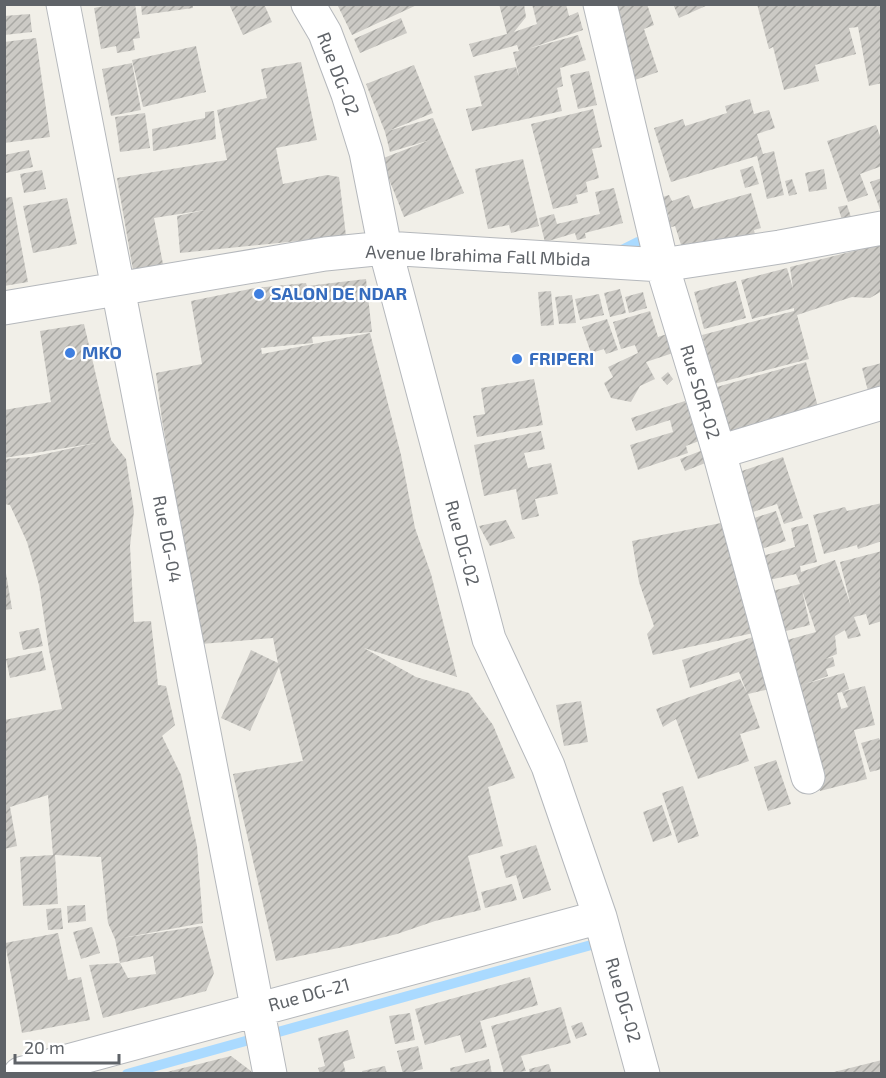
<svg xmlns="http://www.w3.org/2000/svg" width="886" height="1078" font-family="'Exo 2',sans-serif">
<style>
.lines{fill:none;stroke-linecap:round;stroke-linejoin:round}
.stream{stroke:#aadaff;stroke-width:10}
.building{fill:url(#building-hatch);fill-rule:evenodd}
.street-casing{stroke:#b5b8bc;stroke-width:35}
.street{stroke:#fff;stroke-width:33}
.shop-dot{fill:#3f7fe0;stroke:#fff;stroke-width:2}
.labels{text-anchor:middle;stroke-width:4.5;stroke-linejoin:round;paint-order:stroke}
.street-label{font-size:18px;fill:#5f6368;stroke:#fff}
.shop-label{font-size:18px;font-weight:bold;fill:#366cbe;stroke:#fff;text-anchor:start}
</style>
<defs>
<pattern id="building-hatch" width="6" height="6" patternUnits="userSpaceOnUse" patternTransform="scale(1.5)"><rect width="6" height="6" fill="#cccac5"/><path d="M-1 1l2-2M0 6l6-6M5 7l2-2" fill="none" stroke="#a9a8a4"/></pattern>
</defs>
<rect width="100%" height="100%" fill="#f1efe8"/>
<g class="lines">
<path class="stream" d="M620,251L638,242
M127,1074L602,942"/>
</g>
<path class="building" d="M114,4H135L140,38L133,39L135,50L117,53L116,46L101,49L94,8Z
M141,4H193V8L142,15Z
M229,4H264L272,22L243,35Z
M337,4H419L352,35Z
M499,4H524L526,17L514,32L537,24L532,4H566L569,16L578,12L583,30L528,49L578,35L586,60L560,68L563,86L557,88L562,111L472,131L466,109L482,106L474,76L516,67L520,80L513,52L519,51L517,45L473,57L469,44L507,34Z
M622,4H647L654,25L644,29L658,72L632,81L614,23L622,21L617,6Z
M673,4H710L679,18Z
M757,4H882V83L869,86L858,27L849,28L856,54L815,65L819,81L784,90L773,47L769,49Z
M30,14L32,32L4,35V16Z
M401,18L407,33L360,53L354,39Z
M36,38L50,137L4,143V42Z
M196,46L206,92L143,107L132,60Z
M301,62L317,140L276,148L283,184L327,175L339,177L346,236L180,253L177,216L205,210L154,218L163,264L133,270L117,178L227,160L217,110L267,98L261,69Z
M132,63L141,110L111,116L102,69Z
M414,65L433,113L388,131L433,118L464,193L404,217L381,159L430,140L390,152L385,132L366,84Z
M589,71L597,105L578,109L570,75Z
M750,99L754,114L769,110L775,128L757,134L763,154L774,151L784,195L767,199L757,156L671,182L654,128L683,119L685,126L727,113L725,106Z
M593,109L602,147L592,149L599,178L586,182L588,192L576,195L578,203L553,209L531,124Z
M214,111L216,139L153,151L152,129L205,118V112Z
M145,113L150,148L120,152L115,117Z
M876,125L882,141V166L860,174L868,195L848,202L827,141Z
M29,150L33,167L6,173L4,155Z
M523,159L539,226L511,233L509,225L488,229L475,169Z
M753,166L759,184L745,188L740,170Z
M824,169L827,189L809,192L805,173Z
M42,170L46,189L24,193L20,174Z
M882,178V212H881L870,182Z
M792,179L797,194L789,196L785,181Z
M614,188L623,223L585,233L586,238L577,240L575,233L545,242L539,218L554,214L557,224L600,214L595,192Z
M751,193L761,228L754,230L756,239L725,249L722,239L683,251L675,226L662,230L660,220L669,217L663,197L669,195L672,201L689,195L694,209Z
M12,197L28,282L4,286V198Z
M67,198L77,244L33,253L23,206Z
M847,205L851,217L842,220L838,207Z
M882,244V291L870,298L852,297L797,315L809,359L714,384L702,335L794,311V308L752,319L741,280L787,268L793,289L790,267Z
M366,279L372,332L312,337L313,343L261,348L262,354L370,333L401,455L415,528L431,574L457,677L364,648L416,677L469,693L493,725L515,778L488,787L503,846L468,856L481,910L435,921L397,934L348,946L276,961L233,774L303,761L279,667L250,731L221,718L251,650L278,663L273,638L201,644L162,420L156,373L202,364L191,301L255,288L306,283L307,286Z
M736,281L746,318L704,329L694,292Z
M620,289L626,313L610,317L604,293Z
M551,291L554,325L541,326L538,292Z
M643,292L647,308L629,313L625,297Z
M599,294L604,315L580,320L575,299Z
M572,295L576,323L559,324L555,297Z
M650,311L658,337L667,334L673,353L646,362L655,379L640,386L631,402L611,398L604,383L613,377L608,367L638,353L635,345L621,349L613,322Z
M607,319L618,350L606,354L604,349L591,353L582,327Z
M84,324L111,440L126,459L134,511L130,546L134,622L151,621L158,685L166,686L175,725L162,736L181,775L197,846L203,923L122,938L202,926L214,973L206,991L103,1018L89,965L120,963L115,939L108,923L101,857L55,855L58,904L23,906L20,857L53,855L48,795L10,807L17,846L4,849V720L62,709L49,650L39,585L27,542L10,505L4,504V459L31,457L96,443L4,458V410L51,402L40,331ZM153,956L156,974L128,978L120,963Z
M806,362L818,407L726,432L713,388Z
M882,363V388L868,391L862,368Z
M668,372L673,379L667,385L661,378Z
M534,379L543,425L477,437L473,416L485,414L481,388Z
M685,401L699,441L686,446L688,453L638,470L630,445L673,432L670,420L636,431L631,418Z
M541,431L545,449L524,453L528,468L551,463L558,494L535,499L539,516L522,520L516,489L484,496L474,445Z
M703,450L708,462L685,471L680,459Z
M783,457L803,518L784,524L777,504L750,513L736,473Z
M882,503V541L858,549L857,545L824,554L813,515L845,507L847,511Z
M776,511L786,541L758,550L748,520Z
M506,520L515,538L490,546L479,526Z
M726,522L758,632L653,655L647,634L654,626L639,582L632,541Z
M808,524L817,562L800,566L801,572L835,560L851,606L840,562L882,551V621L869,625L866,614L854,617L861,636L848,639L845,630L835,636L837,654L825,659L833,657L835,666L826,669L828,676L805,684L844,673L849,689L842,692L865,686L875,725L854,730L867,779L820,791L780,642L816,632L802,590L810,625L782,632L772,591L800,584L796,574L769,580L762,556L795,547L791,528ZM842,692L848,707L841,709L837,693Z
M4,561L12,609L4,610Z
M39,628L43,646L23,650L19,632Z
M753,637L770,689L748,694L760,728L740,734L749,761L698,779L676,719L663,727L656,709L740,679L747,693L739,672L690,688L682,660Z
M42,651L46,670L10,678L6,659Z
M581,701L588,742L564,746L556,705Z
M879,738L882,746V769L870,772L861,743Z
M776,760L791,804L768,811L754,767Z
M683,786L699,836L678,843L662,793Z
M662,805L672,835L653,842L643,812Z
M536,845L551,890L523,899L516,875L506,878L500,856Z
M512,884L517,900L485,908L481,892Z
M85,905L86,921L68,923L67,906Z
M61,908L63,929L48,930L46,909Z
M92,927L100,953L81,959L73,932Z
M58,933L68,980L81,977L90,1020L22,1033L5,943Z
M530,977L538,1005L480,1021L487,1047L465,1053L460,1035L425,1045L415,1009Z
M561,1007L571,1043L521,1056L526,1071L504,1074L491,1026Z
M410,1013L415,1040L395,1044L389,1016Z
M582,1022L587,1035L576,1039L571,1026Z
M348,1030L355,1058L343,1062L346,1074H320L318,1068L325,1066L318,1038Z
M418,1046L423,1069L403,1074L397,1051Z
M231,1056L251,1071L252,1074H159Z
M489,1059L492,1074H451L450,1068Z
M882,1060V1074H830V1073Z
M549,1064L552,1074H530L529,1069Z
M385,1066L387,1074H363L362,1071Z"/>
<g class="lines">
<defs>
<path id="street" d="M63,4L270,1074
M308,4L325,33L348,94L366,152L385,248L489,639L548,766L600,917L643,1074
M600,4L662,265L719,452L808,777
M4,308L325,254L385,248L662,265L780,247L882,228
M719,452L882,403
M20,1074L600,917"/>
</defs>
<use href="#street" class="street-casing"/>
<use href="#street" class="street"/>
</g>
<g class="shop-dot">
<circle cx="259" cy="294" r="6"/>
<circle cx="70" cy="353" r="6"/>
<circle cx="517" cy="359" r="6"/>
</g>
<g class="labels">
<g class="street-label">
<text transform="translate(338 74) rotate(69)" y="6">Rue DG-02</text>
<text transform="translate(478 256) rotate(2)" y="6">Avenue Ibrahima Fall Mbida</text>
<text transform="translate(700 392) rotate(73)" y="6">Rue SOR-02</text>
<text transform="translate(167 539) rotate(79)" y="6">Rue DG-04</text>
<text transform="translate(462 543) rotate(75)" y="6">Rue DG-02</text>
<text transform="translate(309 995) rotate(-15)" y="6">Rue DG-21</text>
<text transform="translate(623 1000) rotate(74)" y="6">Rue DG-02</text>
</g>
<g class="shop-label">
<text x="271" y="300">SALON DE NDAR</text>
<text x="82" y="359">MKO</text>
<text x="529" y="365">FRIPERI</text>
</g>
</g>
<rect width="886" height="1078" fill="none" stroke="#5f6368" stroke-width="12"/>
<path d="M15 1054v9h104v-9" fill="none" stroke="#5f6368" stroke-width="3"/>
<text x="24" y="1054" font-size="18" fill="#5f6368" stroke="#ffffff" stroke-width="4.5" paint-order="stroke">20 m</text>
</svg>
